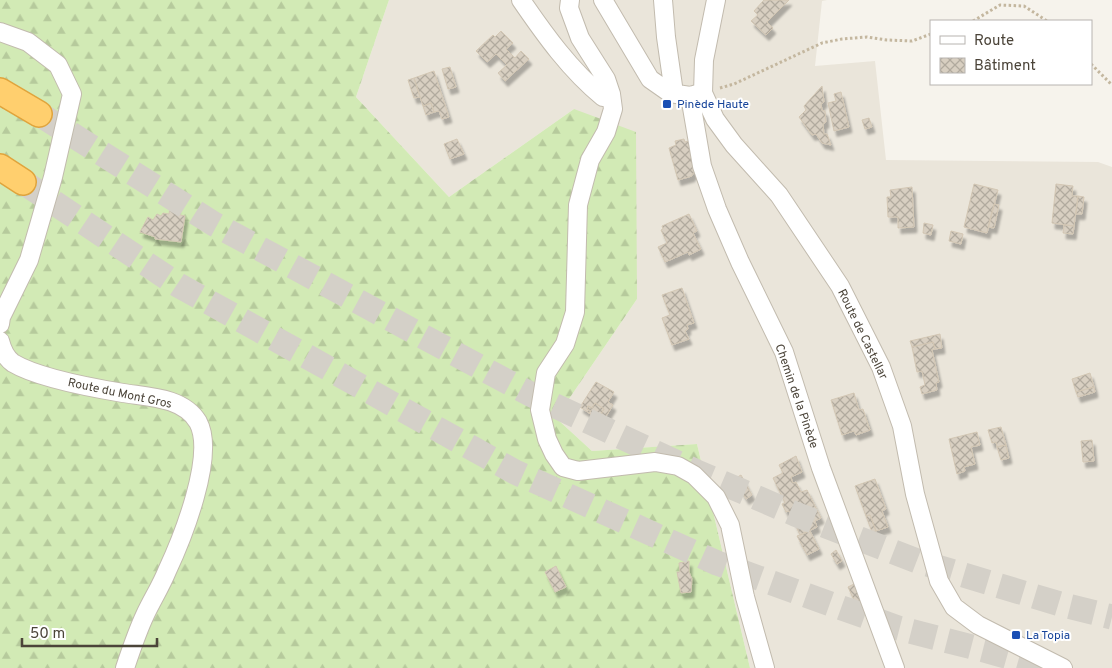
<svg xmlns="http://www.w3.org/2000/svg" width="1112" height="668" font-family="Overpass,sans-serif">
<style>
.residential{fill:#eae5da}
.forest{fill:url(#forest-firs)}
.building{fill:url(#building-cross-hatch);stroke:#d3c7b4;filter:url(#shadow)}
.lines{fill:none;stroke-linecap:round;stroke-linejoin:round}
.highway-tunnel{stroke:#d4d0c8;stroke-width:25;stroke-dasharray:25 12;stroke-linecap:butt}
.minor-casing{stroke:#c2bbae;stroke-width:20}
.highway-casing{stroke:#e0a43c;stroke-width:28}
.path{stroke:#c4b79f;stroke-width:3;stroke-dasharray:2.5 2.5;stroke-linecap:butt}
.minor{stroke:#fff;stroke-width:18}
.highway{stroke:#ffcf6e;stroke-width:25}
.transit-dot{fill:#1a4fb4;stroke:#fff;stroke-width:2}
.labels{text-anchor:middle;stroke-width:4;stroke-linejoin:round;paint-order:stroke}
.transit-label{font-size:12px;fill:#164399;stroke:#fff;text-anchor:start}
.street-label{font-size:12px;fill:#4b4439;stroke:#fff}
</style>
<defs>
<pattern id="forest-firs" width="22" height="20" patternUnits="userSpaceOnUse" patternTransform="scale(1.25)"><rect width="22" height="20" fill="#d2eab5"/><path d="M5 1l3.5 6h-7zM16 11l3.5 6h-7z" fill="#b6ca9c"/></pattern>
<pattern id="building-cross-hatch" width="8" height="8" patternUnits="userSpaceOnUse" patternTransform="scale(1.25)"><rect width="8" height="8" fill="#d8cfc1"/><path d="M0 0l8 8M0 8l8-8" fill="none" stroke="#b1aa9e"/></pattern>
<filter id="shadow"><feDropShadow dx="3" dy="5.5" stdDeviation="1" flood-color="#0004"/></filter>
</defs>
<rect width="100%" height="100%" fill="#f6f3ec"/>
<path class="residential" d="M389,0H827L822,1L815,66L875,61L886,160L1098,162L1112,167V668H750L697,444L592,451L556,418L637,299L574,109L449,197L356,97Z"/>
<path class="forest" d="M0,0H389L356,97L449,197L574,109L636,132L637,299L556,418L592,451L697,444L750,668H0Z"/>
<path class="building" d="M764,0H789L767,22L773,28L766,35L751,21L758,15L754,11Z
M501,31L513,43L506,49L515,58L521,51L529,59L505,81L498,73L507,65L496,54L487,62L476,51L493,35L495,37Z
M450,67L456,87L448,89L442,69Z
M434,71L449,117L442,119L439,111L434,112L431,103L423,106L414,78Z
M414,78L420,97L414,98L408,80Z
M822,86L824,102L821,104L822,110L825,111L826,122L823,124L824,134H827L831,145L822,143L816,134L812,135L799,117L806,110L804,106Z
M841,92L849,127L834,131L828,103L836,101L834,94Z
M431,103L434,112L426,115L423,106Z
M869,118L872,127L865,129L862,120Z
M457,139L464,154L450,159L444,144Z
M684,139L685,142L693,140L700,172L692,174V176L678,180L669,148L676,145L675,141Z
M974,184L998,190L987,233L964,227Z
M1056,184L1073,186L1072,196H1078L1074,226L1052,223Z
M912,187L914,227L898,228V217H888L887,197H891L890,190Z
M1078,196L1084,197L1082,214H1076Z
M994,204L999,205L994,228L988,227Z
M170,207L177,208L176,214L185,216L181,242L155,239V237L140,232L148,217L153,220L157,214L161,216L163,213L169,214Z
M689,214L697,231L693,233L701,249L689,255L688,252L665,262L658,247L667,243L661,230L663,229L662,226Z
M924,223L933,225L931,235L923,233Z
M1064,225L1074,226L1073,234L1063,233Z
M951,231L963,234L961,244L949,241Z
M682,288L694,323L687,325L688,329L685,331L689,339L672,345L662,318L670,315L662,295Z
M940,334L942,348L935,349L933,342L912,347L910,341Z
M933,342L935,349L932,350L939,382L936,383L937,390L922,394L920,387L925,385L922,371L917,372L912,347Z
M1090,373L1094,387L1076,392L1072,379Z
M596,382L614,392L608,402L613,405L605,418L600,415L604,409L595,403L592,408L588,406L587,409L591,411L589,413L580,407Z
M1094,387L1095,392L1078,397L1076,392Z
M854,393L859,410L863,409L870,430L856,435L854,431L842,435L831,400Z
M595,403L604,409L598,419L589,413L591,411L587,409L588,406L592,408Z
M1001,427L1006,445L997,447L996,442L992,443L988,430Z
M977,432L980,445L971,447L975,464L964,467L965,471L957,474L949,439Z
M1092,440L1094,461L1083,462L1081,441Z
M1006,445L1009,458L1001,460L997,447Z
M796,456L802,472L791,477L792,481L793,483L796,482L801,492L807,490L821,518L815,521L817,527L800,535L789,511L786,512L782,504L785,503L773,478L783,473L779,465Z
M741,475L752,495L746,499L734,479Z
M875,479L886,509L882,511L888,527L876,531L870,515L866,516L855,486Z
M870,515L876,531L872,532L866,516Z
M810,531L819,549L807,555L797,536Z
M836,550L842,561L837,564L831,554Z
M689,561V572L692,579L691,592L681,593L677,572H680L679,563Z
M556,566L566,587L555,592L545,572Z
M854,584L864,604L857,607L848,587Z"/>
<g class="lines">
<path class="highway-tunnel" d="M39,114L214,224L532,395L699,473L795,514L917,561L1060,604L1112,617
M23,182L178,285L515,472L717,563L800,593L898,628L984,650L1048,668"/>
<defs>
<path id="minor" d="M521,0C545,35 570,70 603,97L611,94
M570,0L569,8L580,38L606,79L611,94L613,109L606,132L590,160L578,205L575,312L565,344L546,373L540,410L547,439L554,454L563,467L578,471L655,462L678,466L694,475L716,497L730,525L745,597L765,668
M603,0L650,79L670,93L690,96L700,93
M663,0L666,37L674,93
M716,0L704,60L703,93L715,119L734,145L779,195L840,286L881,367L902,426L915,494L939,581L954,607L978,625L1063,668
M0,32L28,42L58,65L72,94L53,177L29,260L1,317L0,324
M690,96L702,166L717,209L740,262L784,352L821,468L895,668
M0,341C2,349 6,358 13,363C38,378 93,388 123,393C148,397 183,397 198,422C216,455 182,539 167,571C161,586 152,600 145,615C137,632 131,650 125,668"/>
<path id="highway" d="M0,91L39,114
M0,167L23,182"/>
</defs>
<use href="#minor" class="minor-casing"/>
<use href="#highway" class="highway-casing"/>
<path class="path" d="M973,21L1000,5L1024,6L1047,21
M1091,64L1112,85
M720,88L734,84L822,43L842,39L867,37L887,40L912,41L931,34"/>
<use href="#minor" class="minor"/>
<use href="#highway" class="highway"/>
</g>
<g class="transit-dot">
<rect x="662" y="99" width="10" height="10" rx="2.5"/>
<rect x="1011" y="630" width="10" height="10" rx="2.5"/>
</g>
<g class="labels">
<g class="transit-label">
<text x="677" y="108">Pinède Haute</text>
<text x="1026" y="639">La Topia</text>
</g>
<g class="street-label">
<text transform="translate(863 334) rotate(64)" y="4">Route de Castellar</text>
<text transform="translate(120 393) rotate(12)" y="4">Route du Mont Gros</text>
<text transform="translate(797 396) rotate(71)" y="4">Chemin de la Pinède</text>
</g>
</g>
<rect x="930" y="20" width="162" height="65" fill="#ffffff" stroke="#b7b4b0"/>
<rect x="940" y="36" width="25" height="8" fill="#ffffff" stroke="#b7b4b0"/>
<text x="974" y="45" font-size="15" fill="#4b4439">Route</text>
<rect x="940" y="58" width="25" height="15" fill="url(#building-cross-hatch)" stroke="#b7b4b0"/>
<text x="974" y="70" font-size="15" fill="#4b4439">Bâtiment</text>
<path d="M22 638v8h135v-8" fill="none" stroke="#4b4439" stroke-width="2.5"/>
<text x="30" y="638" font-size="15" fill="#4b4439" stroke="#ffffff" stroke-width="4" paint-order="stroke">50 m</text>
</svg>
